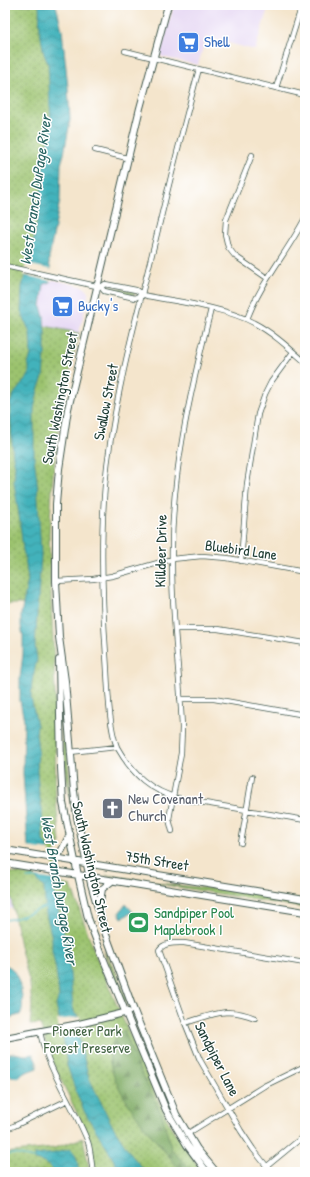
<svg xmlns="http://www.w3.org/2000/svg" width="310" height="1177" font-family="'Patrick Hand',sans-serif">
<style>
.built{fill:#e3d3f2}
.grass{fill:url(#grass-dots);stroke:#5d8051}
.forest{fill:url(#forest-firs);stroke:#4e734a}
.water{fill:url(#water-waves);stroke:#307878}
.pier{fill:#f4e5cc}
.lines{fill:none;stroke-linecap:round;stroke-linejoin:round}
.stream{stroke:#42b2bb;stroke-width:1.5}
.minor-casing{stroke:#3f564b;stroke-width:6}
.secondary-casing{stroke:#3f564b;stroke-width:8}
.minor{stroke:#fff;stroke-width:4.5}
.secondary{stroke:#fff;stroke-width:6}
.labels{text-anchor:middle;stroke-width:3;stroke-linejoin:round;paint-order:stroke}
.shop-label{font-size:15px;fill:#366cbe;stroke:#fff;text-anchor:start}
.street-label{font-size:15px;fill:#1f3d34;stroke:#fff}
.worship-label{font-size:15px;fill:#5b616d;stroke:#fff;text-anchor:start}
.leisure-label{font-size:15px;fill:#27864d;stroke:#fff;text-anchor:start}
.park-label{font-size:15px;fill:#446545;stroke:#fff}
.water-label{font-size:16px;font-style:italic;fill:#2b6663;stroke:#fff}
</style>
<defs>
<pattern id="grass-dots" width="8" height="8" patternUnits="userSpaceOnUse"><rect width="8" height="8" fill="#9bc36e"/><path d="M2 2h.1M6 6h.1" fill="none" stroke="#7ea05b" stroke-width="1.8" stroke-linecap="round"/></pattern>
<pattern id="forest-firs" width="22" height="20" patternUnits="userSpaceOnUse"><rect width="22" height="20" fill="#7ca961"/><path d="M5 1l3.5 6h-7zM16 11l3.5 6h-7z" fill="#658b51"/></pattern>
<pattern id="water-waves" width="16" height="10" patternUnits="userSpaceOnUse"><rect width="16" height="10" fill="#42b2bb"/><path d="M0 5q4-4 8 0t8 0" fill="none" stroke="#379299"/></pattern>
</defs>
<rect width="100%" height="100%" fill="#fff"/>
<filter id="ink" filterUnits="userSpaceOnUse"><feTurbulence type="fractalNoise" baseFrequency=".025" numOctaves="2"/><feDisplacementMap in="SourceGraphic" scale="8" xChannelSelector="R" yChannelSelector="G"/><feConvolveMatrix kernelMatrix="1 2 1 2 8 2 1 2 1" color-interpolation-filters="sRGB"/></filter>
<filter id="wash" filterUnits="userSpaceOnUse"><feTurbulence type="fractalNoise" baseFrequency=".012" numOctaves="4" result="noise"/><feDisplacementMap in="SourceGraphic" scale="16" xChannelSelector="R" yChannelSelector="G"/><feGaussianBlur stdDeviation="0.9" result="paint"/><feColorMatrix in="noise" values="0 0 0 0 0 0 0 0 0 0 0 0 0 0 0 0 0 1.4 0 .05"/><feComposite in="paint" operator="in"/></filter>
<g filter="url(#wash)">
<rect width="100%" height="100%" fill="#f4e5cc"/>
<path class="built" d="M174,5H269L255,50L206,37L198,65L162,57L160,54Z
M50,279L80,286L84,287L88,291V296L79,333L45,326L41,306L43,291L44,284L50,282Z
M5,872H6L13,909L5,908Z"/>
<path class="grass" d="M5,5H46L60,88L30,311L45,326L79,333L68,378L57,440L53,476L49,533L51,599L54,663L56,727L55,788L60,844L57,850L54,851L59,883L71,886L96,956L154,1092L171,1127L202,1172H96L91,1146L88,1136L50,1057L40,1024L30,1025L32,1007L30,984L20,946L6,872L44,877L31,733L30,604H5V314L6,291L10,264L5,262Z
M107,286L134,292L135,294L133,295L107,290L105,289Z
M61,699H63L72,811L63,751Z
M106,875L166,884L238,891L305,902V908Z
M103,950C110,959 126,991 126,1003H125Z
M83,1138L90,1172H5V1153L54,1148Z"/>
<path class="forest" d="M124,1030L136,1062L162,1115L172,1151L194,1172H182C160,1145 104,1086 110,1050C111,1042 118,1035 124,1030Z"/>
<path class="water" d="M39,5H56L62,30L68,87L70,119L69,127L64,154L61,164L60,200L49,258V263L51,270L50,282L44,284L41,306L44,317L45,331V354L43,377L38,390L34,409V457L37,481L41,555L37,613L35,646L37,659L32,681L31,698L37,725L36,734L38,749L37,771L39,794L42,808L43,841L48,848L54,882L53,890L56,899L59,901L57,904L68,951L73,1008L75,1014L78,1016L80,1032L79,1039L89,1078L112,1125L121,1139L132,1156L146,1172H120L107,1148L85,1113L76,1092L67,1065L63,1035L57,1010L56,1005L59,996L56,970L52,951V938L46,914L44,888L37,880L28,847L23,774L24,720L20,701V677L23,654V636L21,626V614L28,580L25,558L23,550L20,522L14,482L15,466L13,457L10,407V403L14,394L29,375V366L28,365L31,354L30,333L21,311L22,287L34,239L41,198L42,174L51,125L48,64L44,54L40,32Z
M126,904L133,912L122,918L119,913Z
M5,965C8,966 11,967 13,970C20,978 26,1006 20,1015L5,1019Z
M14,1053L25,1055L33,1054L37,1063V1068L24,1073L18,1078L12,1077L5,1068V1055Z
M70,1149C77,1153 78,1164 79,1172H55C50,1166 43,1161 35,1160V1155L55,1153Z"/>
<path class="pier" d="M26,264L53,270L52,281L23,275Z
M26,847L50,850L56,880L34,877Z
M80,1017L81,1031L61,1035L57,1020Z"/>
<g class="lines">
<path class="stream" d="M27,878H37
M5,920L17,918L47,906
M5,1155L14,1154L34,1158"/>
</g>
</g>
<g filter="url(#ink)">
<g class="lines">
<defs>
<path id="minor" d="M125,51L305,95
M276,88L302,5
M95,150L127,158
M252,155L226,220L225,234L228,247L235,256L267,278
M5,266L101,287L104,291L135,298L142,294
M101,287L105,284L136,290L142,294L147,296C179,302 227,308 254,323C273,333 289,348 305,362
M247,319C261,282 287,253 305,218
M241,561L247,484L258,414L265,394L271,382L293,352
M56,581L93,579L112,576L172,559L202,556L227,558L305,572
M175,629H218L305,643
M180,699H214L305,715
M117,747C108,725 108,680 106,655C102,598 100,542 105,485C111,421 126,357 142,294C161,219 178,144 199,69
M70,752L117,747C133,775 150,791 181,799L305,820
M172,831L169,819L181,753L182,728C180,674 172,620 172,565C170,478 190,393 211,309
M241,843L252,777
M185,1023C213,1015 226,1006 255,1018
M40,1032C48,1071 73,1104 88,1142C91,1151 91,1162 93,1172
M5,1129L14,1126L68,1100
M187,1134L264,1086L305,1066
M266,1167L305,1135
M271,1172L253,1149L241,1131L200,1060L185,1023L159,950C164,942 176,943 184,943L305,963"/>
<path id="secondary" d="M168,5L140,108L68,409L59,469L56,504V581L59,637L65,681L74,791L77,817L91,884L105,932L134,1011L176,1114L197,1149L216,1172
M59,660L61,768L63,803L78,875L88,918L103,958L166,1110L187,1145L207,1172
M5,850L305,899
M55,858L62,850L70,834
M5,863L305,912
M99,908L102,889L112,881
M5,1038L79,1024L128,1012"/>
</defs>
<use href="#minor" class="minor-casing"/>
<use href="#secondary" class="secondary-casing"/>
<use href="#minor" class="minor"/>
<use href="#secondary" class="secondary"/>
</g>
</g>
<defs>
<symbol id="supermarket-square" viewBox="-11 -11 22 22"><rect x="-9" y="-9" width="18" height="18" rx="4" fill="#3f7fe0" stroke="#fff"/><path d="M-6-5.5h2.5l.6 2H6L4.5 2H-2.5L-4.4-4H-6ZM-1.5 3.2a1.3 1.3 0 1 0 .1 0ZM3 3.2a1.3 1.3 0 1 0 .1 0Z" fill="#fff"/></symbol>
<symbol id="church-square" viewBox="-11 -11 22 22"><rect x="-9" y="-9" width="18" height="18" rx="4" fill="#6b7280" stroke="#fff"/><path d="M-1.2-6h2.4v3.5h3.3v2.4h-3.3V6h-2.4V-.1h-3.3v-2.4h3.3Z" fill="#fff"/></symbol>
<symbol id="stadium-square" viewBox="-11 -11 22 22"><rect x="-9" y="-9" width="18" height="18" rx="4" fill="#2e9e5b" stroke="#fff"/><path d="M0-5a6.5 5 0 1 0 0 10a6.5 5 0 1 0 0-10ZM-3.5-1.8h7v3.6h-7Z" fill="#fff"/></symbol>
</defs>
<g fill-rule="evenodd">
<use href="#supermarket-square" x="176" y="30" width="25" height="25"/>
<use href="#supermarket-square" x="50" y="294" width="25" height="25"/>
<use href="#church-square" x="100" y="796" width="25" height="25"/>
<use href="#stadium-square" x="126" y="910" width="25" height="25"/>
</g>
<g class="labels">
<g class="shop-label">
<text x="204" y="47">Shell</text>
<text x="78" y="311">Bucky's</text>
</g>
<g class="street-label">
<text transform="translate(60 398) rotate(-79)" y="5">South Washington Street</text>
<text transform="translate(106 402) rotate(-79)" y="5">Swallow Street</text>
<text transform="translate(241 550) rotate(8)" y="5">Bluebird Lane</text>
<text transform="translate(161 551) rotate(-89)" y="5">Killdeer Drive</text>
<text transform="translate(157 861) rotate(9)" y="5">75th Street</text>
<text transform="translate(92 867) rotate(77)" y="5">South Washington Street</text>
<text transform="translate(217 1059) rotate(63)" y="5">Sandpiper Lane</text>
</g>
<g class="worship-label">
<text x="128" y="804">New Covenant<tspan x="128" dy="17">Church</tspan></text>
</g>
<g class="leisure-label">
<text x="154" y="918">Sandpiper Pool<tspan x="154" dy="17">Maplebrook I</tspan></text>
</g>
<g class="park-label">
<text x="87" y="1036">Pioneer Park<tspan x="87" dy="17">Forest Preserve</tspan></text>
</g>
<g class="water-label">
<text transform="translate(35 190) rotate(-82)" y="6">West Branch DuPage River</text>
<text transform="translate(60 890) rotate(80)" y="6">West Branch DuPage River</text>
</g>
</g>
<rect width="310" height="1177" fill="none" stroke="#fff" stroke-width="20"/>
</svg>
